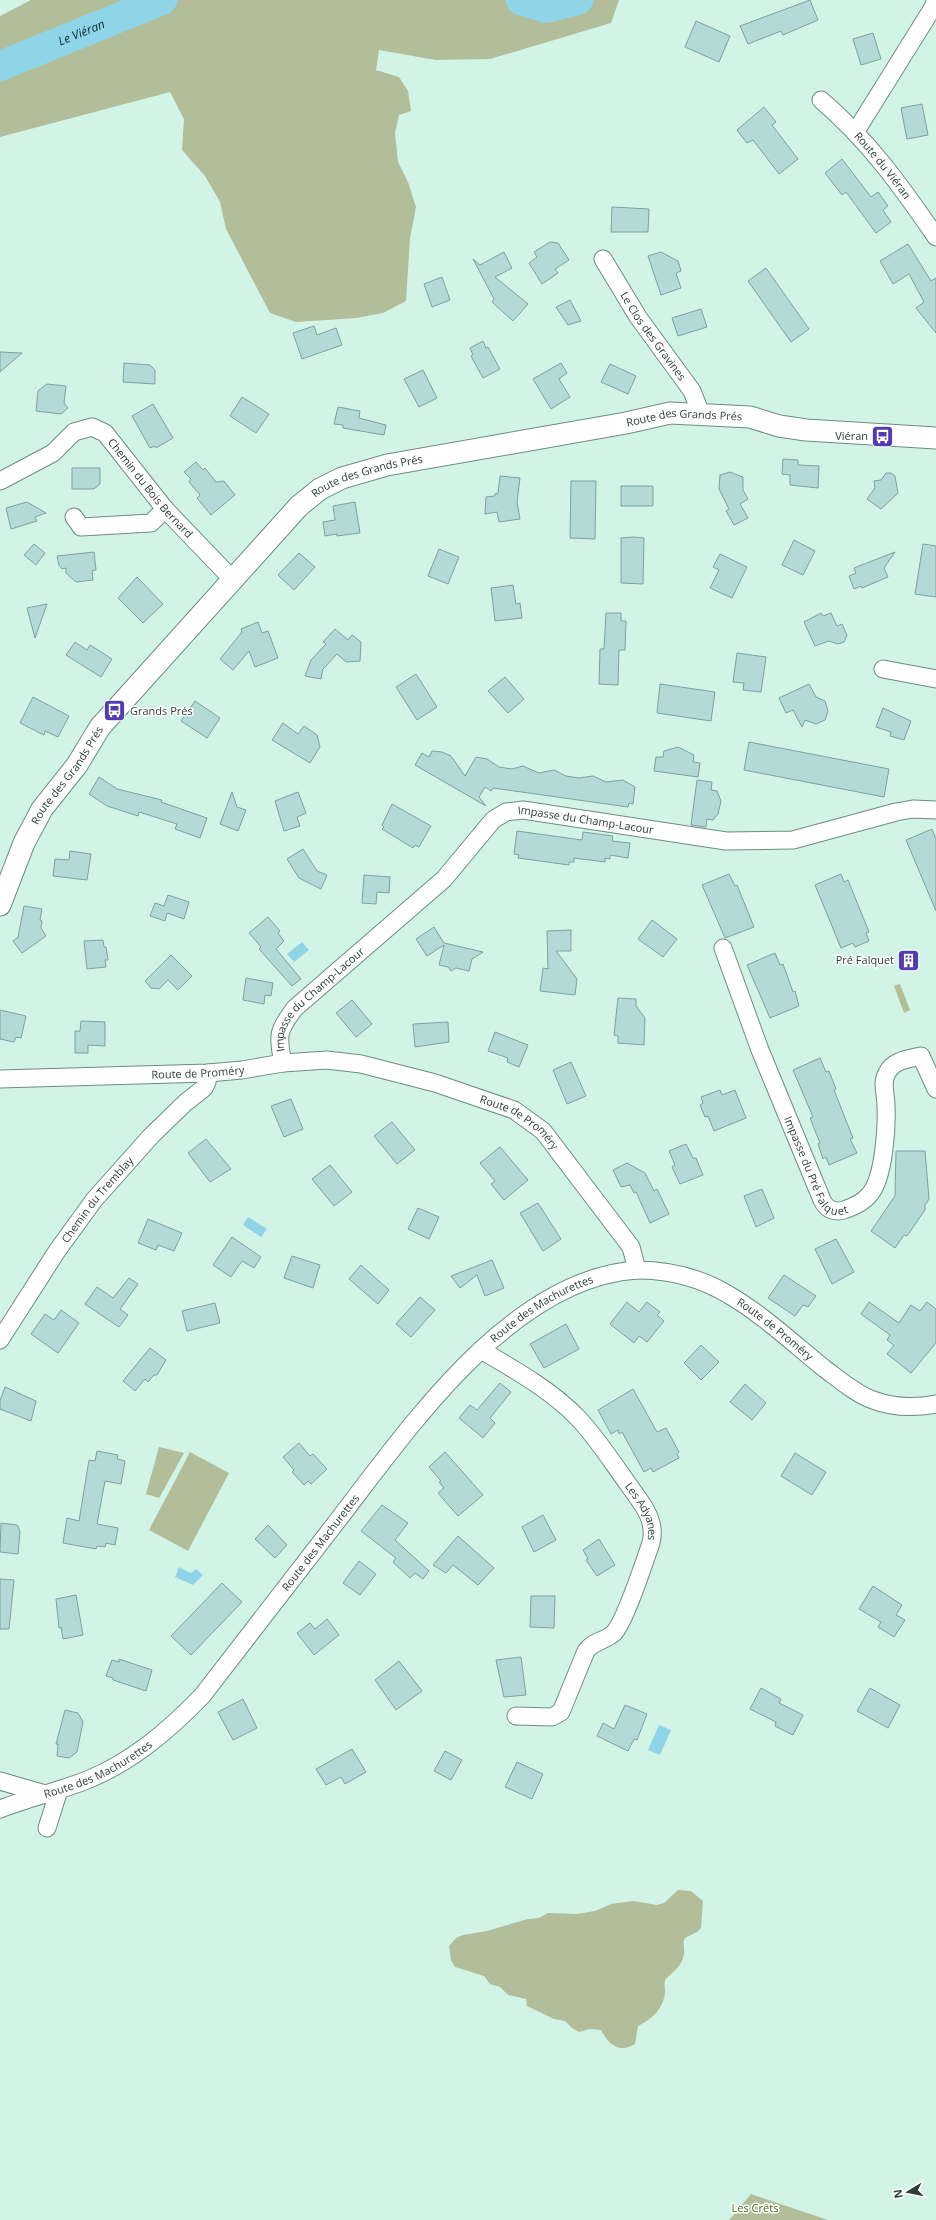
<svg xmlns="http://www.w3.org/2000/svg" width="936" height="2220" font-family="'Open Sans',sans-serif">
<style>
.green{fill:#b2bd9a}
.water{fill:#90d5e7}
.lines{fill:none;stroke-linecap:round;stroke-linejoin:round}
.river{stroke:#90d5e7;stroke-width:30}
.building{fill:#b4dad7;stroke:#7ca19f}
.minor-casing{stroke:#6d8c80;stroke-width:19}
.tertiary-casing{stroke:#6d8c80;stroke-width:23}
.minor{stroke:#fff;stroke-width:17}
.tertiary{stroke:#fff;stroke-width:21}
.labels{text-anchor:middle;stroke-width:3;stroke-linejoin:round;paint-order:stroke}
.street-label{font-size:11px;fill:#303d38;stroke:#fff}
.poi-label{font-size:11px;fill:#303d38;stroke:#fff;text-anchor:end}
.park-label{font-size:11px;fill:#4e600f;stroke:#fff}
.water-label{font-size:12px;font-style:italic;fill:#0b2e36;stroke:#fff}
</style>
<rect width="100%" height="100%" fill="#d2f4e6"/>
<path class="green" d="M31,0H619L611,23L490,59L436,60L379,50L376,70L399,77L408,91L411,111L399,115L395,133L398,162L408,182L416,207L410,238L406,301L383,313L356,318L296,322L270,313L226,229L220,202L205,176L182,150L184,119L170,92L0,137V16Z
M900,984L910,1010L904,1013L894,986Z
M159,1447L184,1453L159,1498L146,1494Z
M190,1452L229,1473L188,1551L149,1530Z
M678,1890L691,1891L703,1901L701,1928L697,1932L685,1938C682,1944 685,1948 684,1954C682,1967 673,1971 665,1980C664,1985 665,1988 665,1993C663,2009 652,2019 638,2026L635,2044C619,2054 608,2044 601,2030L590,2029L579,2032L572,2028L565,2021L554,2019L527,2006L526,1999L508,1995L500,1987L490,1984L484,1976L455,1967L451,1960L449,1946L456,1938L463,1935L487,1931L528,1919L539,1918L548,1913L577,1914L595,1911L611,1904L633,1901L657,1905L664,1903Z
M751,2194L828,2220H729Z"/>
<path class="water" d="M302,942L309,950L294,962L287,954Z
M248,1217L267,1229L261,1237L243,1225Z
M179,1567L191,1573L196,1569L203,1575L193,1585L175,1577Z
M659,1725L671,1730L660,1755L648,1750Z"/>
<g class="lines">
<g class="river">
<path d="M521,0L546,8L578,0"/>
<path id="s1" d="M0,66L162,0"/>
</g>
</g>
<path class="building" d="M810,0L818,20L783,35L781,31L748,44L740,26Z
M696,21L730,36L719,62L685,47Z
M873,33L881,59L861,65L853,39Z
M922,104L928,135L907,139L901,108Z
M764,107L776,122L772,125L798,159L779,174L753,140L747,143L737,130Z
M842,159L871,197L878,192L888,206L883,210L891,222L876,233L846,192L842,195L825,173Z
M612,207L649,209L648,232H611Z
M550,242L558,243L569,260L555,269L558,273L542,284L529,263L537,257L534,252Z
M908,244L931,281L936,278V333L916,308L924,302L909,274L893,284L880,261Z
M504,252L512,268L495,277L528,304L513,321L492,302L494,299L473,259L480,265Z
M661,252L678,261L681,271L676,273L681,288L661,295L648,256Z
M766,268L809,329L791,342L748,281Z
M442,277L450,300L432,307L424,284Z
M570,300L581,321L568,325L556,307Z
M701,309L707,327L678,336L672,318Z
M314,326L317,335L336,328L342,345L302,359L293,333Z
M483,341L486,348L488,347L500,369L483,378L471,356L473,355L470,348Z
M0,352L22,353L0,372Z
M124,363L150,365L155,370V384L123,382Z
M561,363L567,373L559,379L570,397L551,409L533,379Z
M610,364L636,376L628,394L601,382Z
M423,370L437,398L419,407L404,379Z
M47,384L66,386L64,403L68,408L61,414L36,411L38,391Z
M242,397L269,414L256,433L230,416Z
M153,404L173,438L156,448L155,446L150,448L132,416Z
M338,407L360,411L359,418L386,425L384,435L343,428V425L334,424Z
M783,459L798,460V465L819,466L818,488L790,485V475L782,474Z
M196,462L203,470L205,468L216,482L224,481L235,495L211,515L197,498L200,495L189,482L191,479L184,472Z
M72,468H100V484L94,489H72Z
M730,472L743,477V490L748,499L740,504L748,518L734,525L726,511L729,509L719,489L720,475Z
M886,473H891L895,476L898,493L881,509L867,499L875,488L874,481L881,480Z
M500,476L520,478L517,502L520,519L499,522L497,512L485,514L486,497L495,496V494L498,493Z
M571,481H596L595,539L570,538Z
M621,486H653V506H621Z
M27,502L46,513L35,517L37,521L11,529L6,508Z
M355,502L360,533L337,536V534L325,536L323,522L335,520L333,506Z
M633,537L644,538L643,584L621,583V538Z
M794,540L815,551L803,575L782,565Z
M34,544L45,553L36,565L24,555Z
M923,544L936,546V597L915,594Z
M439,549L459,557L448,584L428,576Z
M94,552L96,570L92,571L93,580L76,582L66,573V568L62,569L59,565L57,556Z
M895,552L884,568L888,577L862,588L861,586L854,589L849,576L856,573L854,568Z
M299,553L315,567L294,590L278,575Z
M720,554L747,567L732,598L710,588L719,570L713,567Z
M137,577L163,604L143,623L118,598Z
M513,585L516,604L520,603L522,618L495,621L491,588Z
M47,604L35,638L27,608Z
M606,613H621V621H626L625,650H619L618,685L599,684L600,649H604Z
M821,613L823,616L831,613L837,626L842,624L847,635L844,642L838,644L829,641L815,646L804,622Z
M258,622L262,633L268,631L278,658L255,667L249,651L233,670L220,659L242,632L241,629Z
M335,629L348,640L352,635L361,642L360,661L346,662L337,654L323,669L321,679L305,676L311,660L326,644L323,642Z
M75,642L87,650L90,645L112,659L101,677L66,655Z
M737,653L766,657L761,692L743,690L744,683L733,682Z
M416,674L437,707L417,720L396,687Z
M505,677L524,699L508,713L488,691Z
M660,684L715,692L711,721L657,713Z
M809,684L816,697L825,701L828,711L825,720L816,724L805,720L802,727L793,710L786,713L779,698Z
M33,697L69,716L58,737L45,731L44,735L20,723Z
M195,701L220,718L207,738L181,721Z
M883,708L911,721L904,740L890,736L891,732L876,727Z
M283,723L298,734L304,726L317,735L320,747L310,763L272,740Z
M749,742L889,769L884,797L744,770Z
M678,747L694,755L693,762L700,763L698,777L654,771L656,757H663L664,751Z
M432,751L442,752L451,756L465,776L476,757L487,759L499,767L512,769L523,766L539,773L554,770L566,776L579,778L593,776L606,782L623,780L635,787L633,804L629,803L628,807L493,788L491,791L485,787L479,797L486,806L415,765L422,753L429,757Z
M99,777L117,789L162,800L161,802L207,818L200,838L175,829L177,824L139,812L138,816L107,806L89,794Z
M697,780L712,782L711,790L717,791L721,801L718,814L713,820L707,819L706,827L691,825Z
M232,792L237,807L246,810L238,831L220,824Z
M298,792L306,813L297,817L300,826L284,831L275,801Z
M392,804L431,826L419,847L415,845L413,848L382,829L384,827L382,825Z
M932,829L936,839V911L906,840Z
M517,831L582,840L583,832L613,836L612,841L630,843L628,858L610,855V859L605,858V862L574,858V862H569V865L518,858L519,855L514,854Z
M303,849L317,871L327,875L321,889L299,878L287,859Z
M70,851L91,854L87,880L53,876L55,859L69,860Z
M729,874L735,886L737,885L754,927L725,938L702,885Z
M841,874L844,882L848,880L869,932L866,933L869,941L855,947L853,943L841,948L815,885Z
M364,875L390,877L389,893L377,892L376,904L362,903Z
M168,895L189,902L184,919L167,913L165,921L150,916L155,903L164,906Z
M24,906L42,909L40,920L42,921L41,928L46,936L22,953L13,941L18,937Z
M268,917L280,931L278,933L284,941L276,949L301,979L292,986L259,949L261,947L249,933Z
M652,920L677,939L663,957L638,939Z
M434,927L444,943L483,952L472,959L469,971L456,968L451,971L448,967L439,965L444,945L427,956L416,939Z
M571,930V951H556L577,979L575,995L540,991L543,968L548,969L547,931Z
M103,940L104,947H106L108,960H105L106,967L87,969L84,941Z
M775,953L780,965L783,964L793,992L795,991L799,1006L770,1018L747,965Z
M171,955L192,976L178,990L168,980L159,989L151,988L145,981Z
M246,978L273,983L271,996L265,995L264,1004L243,1000Z
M618,998L636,999V1006L645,1018L644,1045L618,1043V1036L614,1035Z
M352,1000L372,1024L356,1037L336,1013Z
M0,1010L26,1016L21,1038L16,1037L14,1042L0,1039Z
M81,1021L105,1022V1046L88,1045V1053H75V1031H80Z
M448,1022L449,1042L415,1047L413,1024Z
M495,1032L528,1045L519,1067L507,1062L508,1058L488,1051Z
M820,1058L826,1072L829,1071L836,1089L834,1090L853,1138L850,1139L857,1153L829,1165L826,1157L823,1159L818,1144L820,1143L810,1118L813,1117L793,1070Z
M571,1062L586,1096L567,1104L553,1070Z
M720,1090L722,1095L735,1090L746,1118L714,1131L708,1116L705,1117L700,1105L703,1103L701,1097Z
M291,1099L303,1129L284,1137L271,1106Z
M392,1122L415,1150L397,1164L374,1136Z
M206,1139L231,1169L210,1182L188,1153Z
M686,1144L693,1158H696L703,1175L680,1184L672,1167L675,1165L669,1151Z
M500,1147L528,1180L504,1200L491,1184L495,1181L480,1163Z
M896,1151H925L929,1199L925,1205V1210L907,1236L904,1235L895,1248L871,1231L895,1196Z
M627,1163L645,1173L654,1191L657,1189L669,1214L650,1223L636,1192L634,1193L630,1185L621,1187L613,1170Z
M330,1165L352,1192L334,1206L312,1179Z
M762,1189L774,1218L756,1227L744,1196Z
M538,1203L561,1239L543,1251L520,1213Z
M418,1208L439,1217L429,1239L408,1229Z
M148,1219L182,1233L174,1251L158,1245L156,1250L138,1243Z
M232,1237L261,1257L254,1268L242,1261L231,1277L213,1265Z
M836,1239L854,1272L832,1284L815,1249Z
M292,1256L320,1265L313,1288L284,1278Z
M492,1260L504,1288L485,1296L477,1275L460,1288L451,1276Z
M361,1265L389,1290L378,1304L349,1279Z
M784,1275L816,1296L808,1307L803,1305L795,1316L768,1298Z
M129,1278L138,1284L120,1309L128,1315L119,1327L85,1304L97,1287L113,1298Z
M420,1297L435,1310L411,1337L396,1324Z
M627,1302L639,1312L647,1302L660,1312L657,1315L664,1321L647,1342L639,1336L634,1343L610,1324Z
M869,1302L899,1323L911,1305L920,1311L927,1302L936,1309V1343L911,1373L887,1354L894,1345L887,1340L890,1335L861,1314Z
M215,1303L220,1323L187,1331L182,1311Z
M61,1310L79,1323L58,1353L31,1334L45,1314L54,1320Z
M566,1324L579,1349L544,1368L530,1344Z
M701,1345L719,1362L701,1380L684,1363Z
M150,1348L166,1360L157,1375H154L148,1382L145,1379L135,1391L123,1381Z
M500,1383L511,1392L490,1418L495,1423L483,1438L459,1418L470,1405L477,1410Z
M745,1384L766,1403L752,1420L730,1402Z
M5,1387L36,1401L31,1421L0,1409V1401Z
M633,1389L657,1432L666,1428L679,1452L677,1454L679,1458L653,1472L651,1468L644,1472L622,1432L619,1434L618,1430L611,1434L598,1410Z
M299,1443L310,1456L313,1454L327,1469L311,1484L308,1481L304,1485L292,1472L294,1470L283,1457Z
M97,1451L118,1455L117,1459L125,1461L121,1484L105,1481L97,1524L118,1528L115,1545L106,1543L105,1547L97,1546L96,1549L63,1543L67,1518L79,1521L89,1460L95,1461Z
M445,1452L483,1495L458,1516L438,1493L444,1488L439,1482L441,1481L429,1467Z
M795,1453L826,1472L812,1495L781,1476Z
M382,1505L408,1523L395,1540L429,1571L423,1579L415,1573L410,1578L393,1562L396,1558L361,1531Z
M543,1515L556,1540L534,1552L522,1527Z
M1,1523L17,1525L20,1531L18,1554L0,1552Z
M268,1525L287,1545L275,1558L255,1539Z
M458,1536L494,1568L478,1585L453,1565L446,1573L433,1565Z
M599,1539L615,1565L597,1576L586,1560L588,1559L583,1550Z
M359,1561L376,1574L360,1595L343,1583Z
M0,1579L14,1580L9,1629H0Z
M222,1583L242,1602L191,1655L171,1636Z
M873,1586L902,1605L896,1615L905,1620L894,1637L878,1627L881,1622L859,1609Z
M76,1595L83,1635L63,1639L61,1627L59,1628L56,1599Z
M531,1596H555L554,1628L530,1627Z
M327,1619L339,1635L314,1655L297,1633L310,1623L315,1629Z
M521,1657L526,1695L504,1697L496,1660Z
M119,1659L152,1670L146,1691L113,1680V1678L106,1676L112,1660L119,1662Z
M399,1661L422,1691L396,1710L375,1680Z
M761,1688L781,1699L779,1703L803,1715L793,1735L775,1726L776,1722L750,1709Z
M870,1688L900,1705L888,1728L857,1711Z
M243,1699L257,1728L233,1740L218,1712Z
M625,1705L647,1714L637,1740L634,1739L628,1751L597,1736L603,1723L614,1729Z
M65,1710L78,1713L83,1722L77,1752L69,1758L57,1756L58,1744H56Z
M352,1749L366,1772L345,1784L341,1777L326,1785L316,1769Z
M445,1751L462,1760L451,1780L434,1771Z
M517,1762L543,1774L532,1799L505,1787Z"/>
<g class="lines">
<defs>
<g id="minor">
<path id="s2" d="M821,100C868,140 901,186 936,237"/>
<path d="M856,131L932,9L936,0"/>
<path id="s3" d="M603,259L638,317L692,391L701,414"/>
<path id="s4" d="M0,481L53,453L74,432L92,427L105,433L165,509L232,579"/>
<path d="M74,517L81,527L151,523L165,509"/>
<path d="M883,669L936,679"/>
<path id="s5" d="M723,948L760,1050L822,1200C826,1209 834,1213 844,1210C853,1207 864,1202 870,1194C884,1177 887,1128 886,1106C886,1094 881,1083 887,1073C893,1060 909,1059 921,1056L936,1089"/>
<path id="s6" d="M283,1063C277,1035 278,1030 295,1008L444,879L493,820L506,812L523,810L726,841L793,840L896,812L913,809L936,810"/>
<path id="s7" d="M0,1079L208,1073L242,1070L283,1063L327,1060L361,1064L435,1083L514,1110L543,1131L631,1247L637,1270C669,1270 701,1278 729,1295C762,1314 795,1345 825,1369C840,1380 856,1394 873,1400C894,1408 915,1408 936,1404"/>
<path id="s8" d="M0,1340L57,1251L94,1200L151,1136L185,1103L204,1088L207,1082L208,1073"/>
<path id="s9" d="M481,1350C515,1370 551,1390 578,1418C597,1438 612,1462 628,1484C641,1503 657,1519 651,1543C644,1563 626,1619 614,1633C605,1641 593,1641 586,1651L561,1712L552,1717L516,1716"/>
<path d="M0,1781L45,1794"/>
<path id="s10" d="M0,1809C29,1798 59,1791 87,1780C132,1762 169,1730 202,1696C248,1637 293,1578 338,1520C409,1428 511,1278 637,1270"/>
<path d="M47,1828L59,1790"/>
</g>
<g id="tertiary">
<path id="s11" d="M0,905L24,843L42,809L77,765L100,727L299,506L320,489L342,478L387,465L626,423L670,413L750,417L779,426L806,430L936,438"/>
</g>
</defs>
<use href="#minor" class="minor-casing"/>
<use href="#tertiary" class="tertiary-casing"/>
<use href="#minor" class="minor"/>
<use href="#tertiary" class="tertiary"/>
</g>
<defs>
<symbol id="bus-square" viewBox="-11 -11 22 22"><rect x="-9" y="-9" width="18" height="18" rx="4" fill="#523bb3" stroke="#fff"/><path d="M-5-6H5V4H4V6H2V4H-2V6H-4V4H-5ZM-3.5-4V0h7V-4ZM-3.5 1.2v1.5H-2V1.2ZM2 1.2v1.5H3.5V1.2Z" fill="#fff"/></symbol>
<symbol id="building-square" viewBox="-11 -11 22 22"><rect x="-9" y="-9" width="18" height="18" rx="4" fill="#523bb3" stroke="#fff"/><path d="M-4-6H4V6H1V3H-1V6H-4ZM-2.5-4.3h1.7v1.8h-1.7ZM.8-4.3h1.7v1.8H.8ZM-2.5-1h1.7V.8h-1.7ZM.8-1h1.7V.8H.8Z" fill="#fff"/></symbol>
</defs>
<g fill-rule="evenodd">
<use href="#bus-square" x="870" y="424" width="25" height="25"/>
<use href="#bus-square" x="102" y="698" width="25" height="25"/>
<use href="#building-square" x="896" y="948" width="25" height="25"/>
</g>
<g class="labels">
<g class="street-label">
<text dy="4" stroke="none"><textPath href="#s2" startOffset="90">Route du Viéran</textPath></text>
<text dy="4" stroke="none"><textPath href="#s3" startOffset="92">Le Clos des Gravines</textPath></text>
<text dy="4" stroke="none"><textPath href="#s11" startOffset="903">Route des Grands Prés</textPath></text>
<text dy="4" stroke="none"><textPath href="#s11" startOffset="579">Route des Grands Prés</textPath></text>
<text dy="4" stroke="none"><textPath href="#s4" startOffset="194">Chemin du Bois Bernard</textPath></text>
<text dy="4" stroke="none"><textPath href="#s11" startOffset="147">Route des Grands Prés</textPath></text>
<text dy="4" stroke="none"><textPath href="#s6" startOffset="429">Impasse du Champ-Lacour</textPath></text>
<text dy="4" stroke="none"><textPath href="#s6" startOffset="80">Impasse du Champ-Lacour</textPath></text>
<text dy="4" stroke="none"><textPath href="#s7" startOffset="198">Route de Proméry</textPath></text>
<text dy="4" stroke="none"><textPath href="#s7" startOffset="533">Route de Proméry</textPath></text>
<text dy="4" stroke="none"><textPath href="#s5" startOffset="241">Impasse du Pré Falquet</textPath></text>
<text dy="4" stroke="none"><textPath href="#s8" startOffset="171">Chemin du Tremblay</textPath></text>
<text dy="4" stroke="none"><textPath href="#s10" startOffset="754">Route des Machurettes</textPath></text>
<text dy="4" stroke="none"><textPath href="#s7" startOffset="881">Route de Proméry</textPath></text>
<text dy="4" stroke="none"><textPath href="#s9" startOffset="233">Les Adyanes</textPath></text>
<text dy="4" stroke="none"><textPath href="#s10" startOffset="429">Route des Machurettes</textPath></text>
<text dy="4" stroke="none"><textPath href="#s10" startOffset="106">Route des Machurettes</textPath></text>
</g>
<g class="poi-label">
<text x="868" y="440">Viéran</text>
<text x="130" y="715" text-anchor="start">Grands Prés</text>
<text x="894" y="964">Pré Falquet</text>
</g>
<g class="park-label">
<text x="755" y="2212">Les Crêts</text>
</g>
<g class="water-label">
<text dy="4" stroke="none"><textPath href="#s1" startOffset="88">Le Viéran</textPath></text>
</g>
</g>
<g transform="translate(908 2192) rotate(260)" stroke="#ffffff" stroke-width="3" paint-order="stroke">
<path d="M0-3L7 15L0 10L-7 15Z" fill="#303d38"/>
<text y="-6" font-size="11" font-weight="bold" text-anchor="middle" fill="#303d38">N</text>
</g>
</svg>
